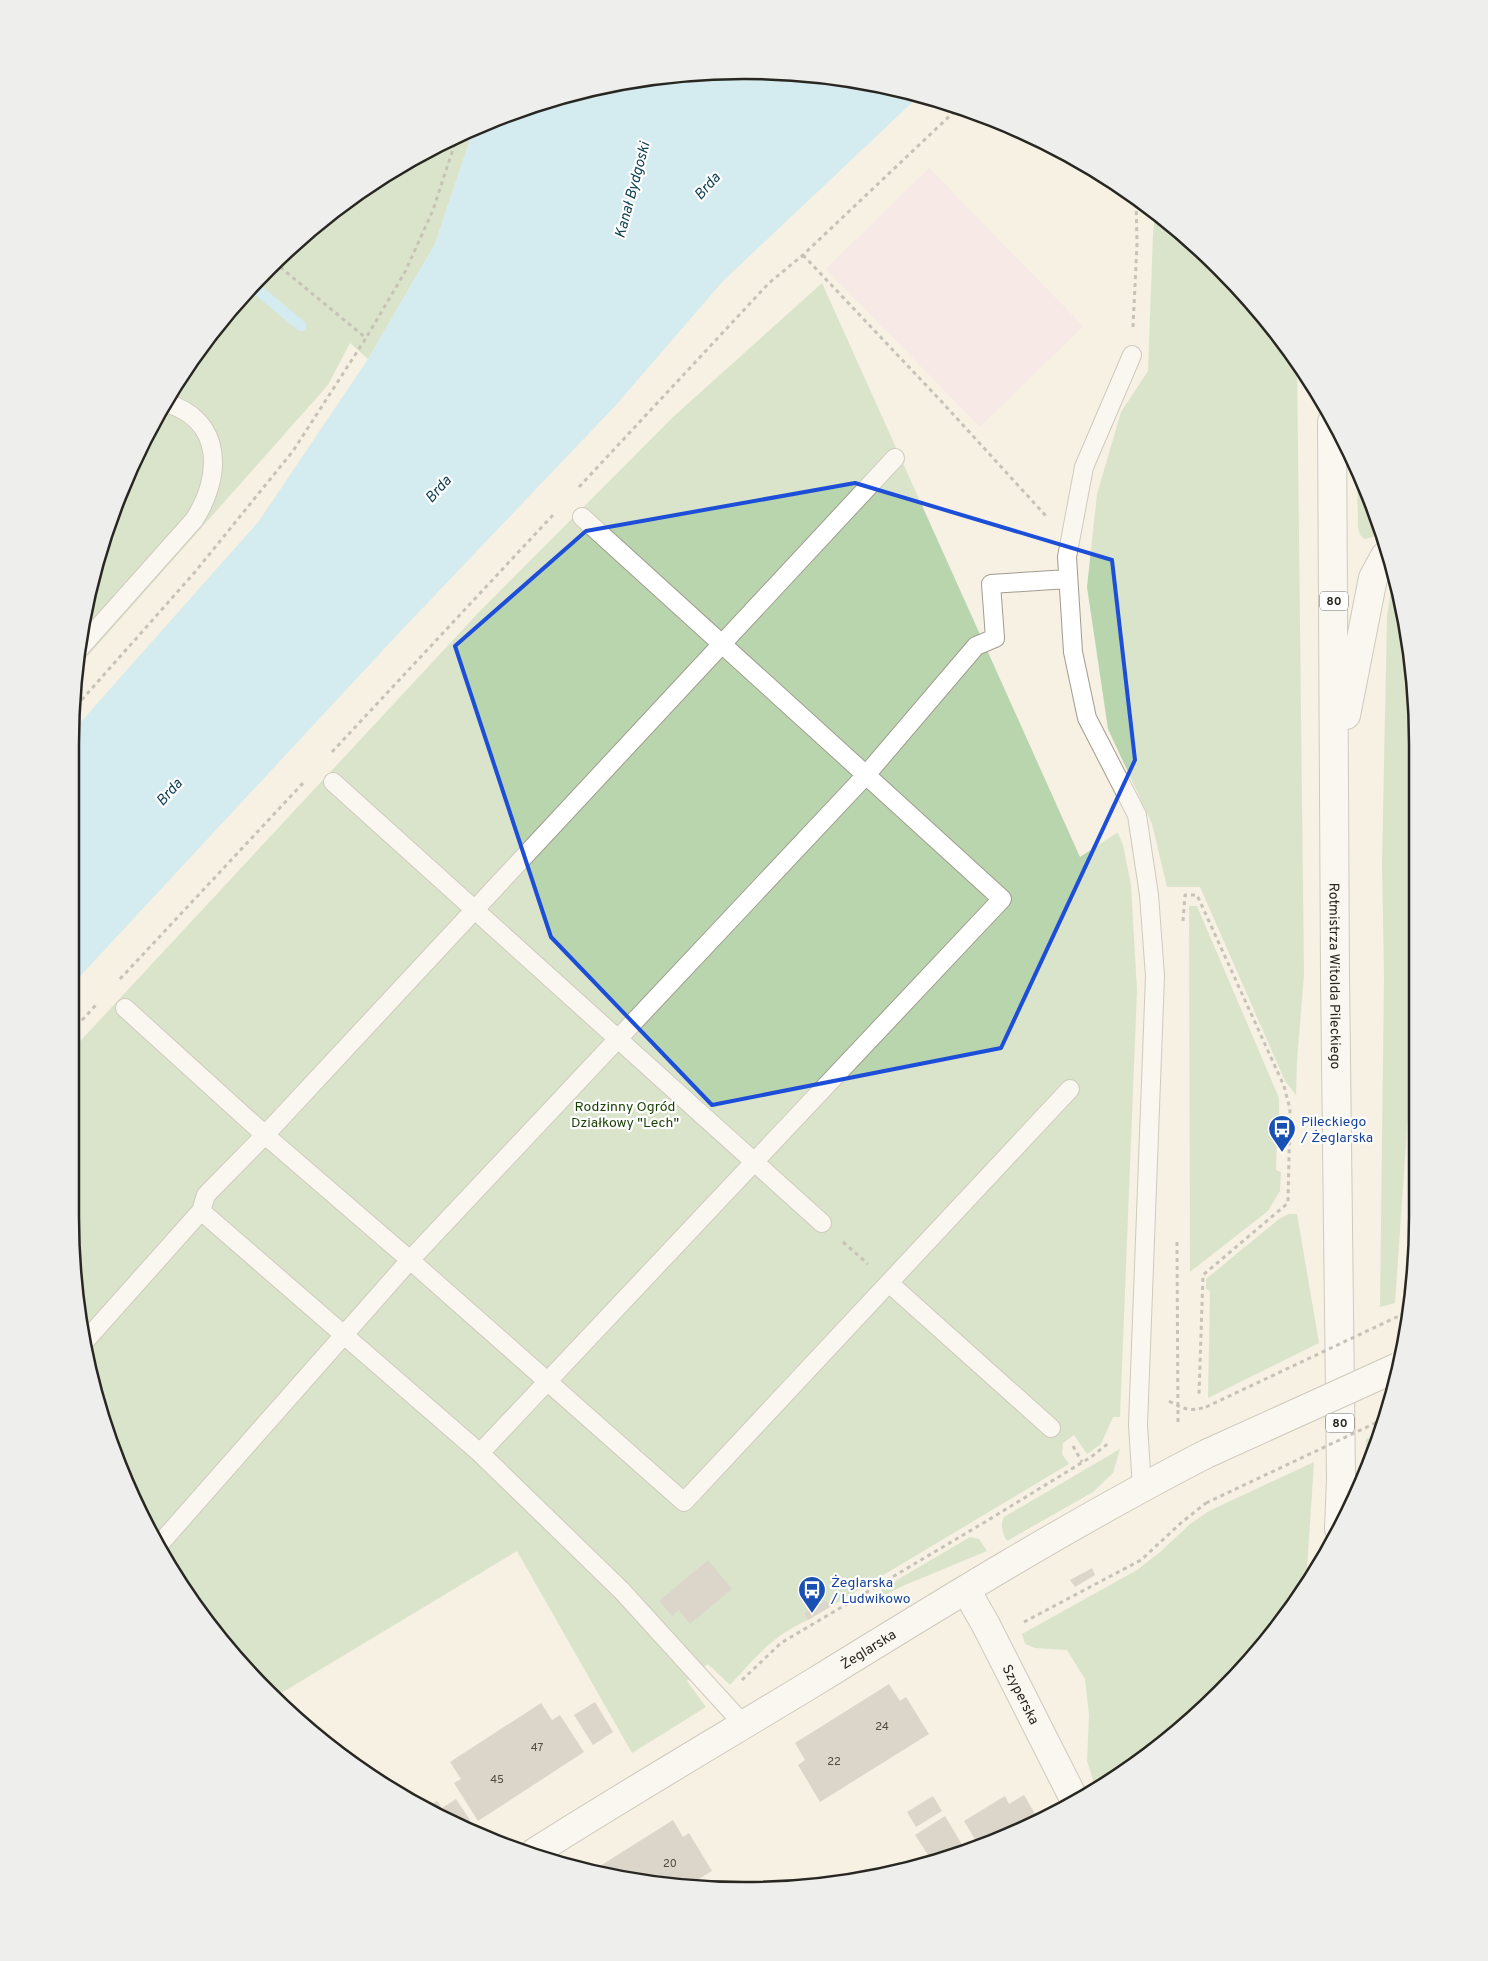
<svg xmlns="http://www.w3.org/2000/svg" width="1488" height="1961" font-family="Overpass,sans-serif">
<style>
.industrial{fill:#f9e0e9}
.green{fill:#b9d5ae}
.water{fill:#aae4fc}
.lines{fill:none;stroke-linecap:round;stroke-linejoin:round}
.stream{stroke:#aae4fc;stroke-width:11}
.building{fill:#bbb7a9}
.service-casing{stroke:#a09c8f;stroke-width:20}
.minor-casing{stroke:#a09c8f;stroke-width:30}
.tertiary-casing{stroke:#a09c8f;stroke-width:30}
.primary-casing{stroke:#a09c8f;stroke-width:30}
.path{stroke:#8e8b81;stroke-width:3;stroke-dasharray:4 4;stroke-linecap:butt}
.service{stroke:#fff;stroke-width:18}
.minor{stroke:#fff;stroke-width:28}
.tertiary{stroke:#fff;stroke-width:28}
.primary{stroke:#fff;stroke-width:28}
.tertiary-bridge-casing{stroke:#a09c8f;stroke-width:30;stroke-linecap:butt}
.path-bridge{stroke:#8e8b81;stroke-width:3;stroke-dasharray:4 4;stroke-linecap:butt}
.tertiary-bridge{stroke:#fff;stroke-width:28}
.marked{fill:none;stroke:#1d4ed8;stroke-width:4;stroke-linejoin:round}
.labels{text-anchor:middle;stroke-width:4.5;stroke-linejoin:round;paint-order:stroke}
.number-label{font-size:11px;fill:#4e4b44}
.shield{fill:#fff;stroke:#696864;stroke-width:1}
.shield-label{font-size:12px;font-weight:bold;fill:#292722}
.street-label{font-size:14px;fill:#292722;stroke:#fff}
.park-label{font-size:14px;fill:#173f01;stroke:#fff}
.transit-label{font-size:14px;fill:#164399;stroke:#fff;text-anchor:start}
.water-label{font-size:15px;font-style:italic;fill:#124354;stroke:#fff}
.rim{fill:none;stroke:#292722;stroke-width:2.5}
</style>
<rect width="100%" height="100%" fill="#f6f1e3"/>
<path class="industrial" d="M929,168L1083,326L980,427L826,269Z"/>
<path class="green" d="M474,128L435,244L368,359L350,343L328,385L77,668L93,569L140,446L209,334L268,267L369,184Z
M1155,214L1220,267L1297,361L1304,975L1297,1060L1296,1095L1285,1081L1200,887H1167L1152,824L1108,729L1087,587L1097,494L1121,412L1148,371L1153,234Z
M822,283L1080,857L1115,834L1118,833L1123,845L1131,885L1137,990L1120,1417H1113L1101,1444L1087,1454L1074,1435L1063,1443L1062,1454L1069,1464L830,1607L827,1600L804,1613L808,1620C772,1636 756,1657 730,1685L708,1664L687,1681L706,1707L632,1753L517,1551L273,1698L160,1554L93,1392L70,1217V1052L480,611L673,417Z
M1357,469L1367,486L1379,533L1373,537L1365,539L1360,535L1358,527Z
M1392,582L1412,656V1057L1395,1303L1380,1307L1384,976L1382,864L1387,616Z
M1189,906H1197L1279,1098V1134L1277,1136L1276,1170L1281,1172L1280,1191L1268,1211L1190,1272Z
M1412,1204V1282L1403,1294Z
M1289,1214H1297L1319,1343L1208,1398L1210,1291L1206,1289V1279L1279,1219Z
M1383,1431L1382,1434L1365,1471L1366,1439Z
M1120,1449L1113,1473L1093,1492L1007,1541C1002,1533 1000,1525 1004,1517Z
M1314,1462L1306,1584L1251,1662L1119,1777L1096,1789L1087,1761L1089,1715L1085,1679L1067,1650L1035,1648L1025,1644L1022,1634L1137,1570L1160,1552L1190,1524L1209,1511Z
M970,1537L979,1539L987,1551L905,1585L873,1601L874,1597L885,1587Z"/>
<path class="water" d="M744,70L875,83L919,96L723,281L616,405L398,634L71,986V733L259,521L368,359L435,244L474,128L486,121L612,83Z"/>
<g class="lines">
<path class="stream" d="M252,285L301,326"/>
</g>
<path class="building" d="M708,1560L732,1589L690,1624L679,1610L672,1616L659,1601Z
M1092,1568L1095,1575L1075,1587L1070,1580Z
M827,1600L830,1607L808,1620L804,1613Z
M889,1684L900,1701L906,1697L929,1734L820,1802L798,1765L805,1760L795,1743Z
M595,1702L613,1732L593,1745L574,1715Z
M541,1703L552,1720L560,1715L584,1752L478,1821L454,1783L461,1779L450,1762Z
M1024,1795L1037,1817L979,1846L964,1821L1005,1796L1009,1804Z
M933,1796L942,1811L916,1827L907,1812Z
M456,1799L470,1820L461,1826L446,1821L425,1808L437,1801L442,1808Z
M945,1816L964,1848L948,1858L932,1861L915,1835Z
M673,1820L683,1837L689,1833L712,1871L692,1883L612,1878L592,1871Z"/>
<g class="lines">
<defs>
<path id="service" d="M1132,355L1084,467L1067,557L1073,652L1087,718L1137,815L1149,895L1155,976L1138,1425L1142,1488
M895,458L265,1135L410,1260L684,1502L1070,1089
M582,517L866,775L976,646L995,638L991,584L1068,579
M80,648L194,520C222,477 224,420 166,403
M333,782L822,1223
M125,1008L265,1135L206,1195L201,1211
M889,1283L1051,1428
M86,1340L201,1211L480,1453L622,1591L743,1724
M157,1547L410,1260L866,775L1002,899L480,1453"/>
<g id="minor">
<path id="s1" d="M966,1590L986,1625L1074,1799"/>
</g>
<g id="tertiary">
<path id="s2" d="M535,1852C628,1793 722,1738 816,1681C944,1602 1072,1523 1206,1454"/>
</g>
<g id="primary">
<path id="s3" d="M1332,422L1335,975L1341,1479L1339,1529"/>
<path d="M1346,715L1373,578L1385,556"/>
</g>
</defs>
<use href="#service" class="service-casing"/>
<use href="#minor" class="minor-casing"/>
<use href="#tertiary" class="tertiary-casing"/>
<use href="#primary" class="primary-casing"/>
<path class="path" d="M803,255L941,401L1046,516
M274,262L366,338
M1133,327L1137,244L1136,198
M579,487L769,283L803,255L958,108
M71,712L195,572L293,451L366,338L405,272L433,210L457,137
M332,752L553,515
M1183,921L1185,895H1197L1284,1086L1290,1109L1288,1203L1203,1275L1199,1394
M120,979L304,782
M71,1032L96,1005
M843,1242L868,1264
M1177,1242L1178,1422
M1401,1315L1412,1308
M1169,1401C1183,1409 1190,1412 1206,1407
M1073,1446L1082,1462
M1024,1622L1141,1560L1182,1522L1206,1503
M742,1680L781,1643L985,1522L1091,1457L1110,1442"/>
<use href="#service" class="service"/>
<use href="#minor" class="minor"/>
<use href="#tertiary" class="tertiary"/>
<use href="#primary" class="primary"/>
<defs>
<path id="tertiary-bridge" d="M1206,1454L1398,1367"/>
</defs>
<use href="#tertiary-bridge" class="tertiary-bridge-casing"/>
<path class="path-bridge" d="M1206,1407L1401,1315
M1206,1503L1386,1418"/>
<use href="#tertiary-bridge" class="tertiary-bridge"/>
</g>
<path d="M0 0H1488V1961H0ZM855,483L1112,560L1135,760L1001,1048L712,1105L551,937L455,646L586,531Z" fill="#f6f1e3" fill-opacity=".55" fill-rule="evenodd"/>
<path class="marked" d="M855,483L1112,560L1135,760L1001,1048L712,1105L551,937L455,646L586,531Z"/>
<defs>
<symbol id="bus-pin" viewBox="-11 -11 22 30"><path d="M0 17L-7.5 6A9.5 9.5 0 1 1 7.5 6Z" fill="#1a4fb4" stroke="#fff"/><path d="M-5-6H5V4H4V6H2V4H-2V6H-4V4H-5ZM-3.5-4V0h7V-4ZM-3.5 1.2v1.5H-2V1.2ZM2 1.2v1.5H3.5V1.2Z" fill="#fff"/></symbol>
</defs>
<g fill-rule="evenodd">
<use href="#bus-pin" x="1266" y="1113" width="32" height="43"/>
<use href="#bus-pin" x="796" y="1574" width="32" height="43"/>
</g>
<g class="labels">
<g class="number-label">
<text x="882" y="1730">24</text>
<text x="537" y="1751">47</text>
<text x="834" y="1765">22</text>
<text x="497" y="1783">45</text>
<text x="670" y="1867">20</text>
</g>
<g class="shield">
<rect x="1320" y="591.5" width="28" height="19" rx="4"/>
<rect x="1326" y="1413.5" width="28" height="19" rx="4"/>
</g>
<g class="shield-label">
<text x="1334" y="605">80</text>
<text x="1340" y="1427">80</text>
</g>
<g class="street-label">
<text dy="5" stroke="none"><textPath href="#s3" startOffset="554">Rotmistrza Witolda Pileckiego</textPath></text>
<text dy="5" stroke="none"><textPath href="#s2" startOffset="390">Żeglarska</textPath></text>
<text dy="5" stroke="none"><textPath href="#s1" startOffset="118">Szyperska</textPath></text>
</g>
<g class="park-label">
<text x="625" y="1111">Rodzinny Ogród<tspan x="625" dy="16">Działkowy "Lech"</tspan></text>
</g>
<g class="transit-label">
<text x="1301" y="1126">Pileckiego<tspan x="1301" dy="16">/ Żeglarska</tspan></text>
<text x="831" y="1587">Żeglarska<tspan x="831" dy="16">/ Ludwikowo</tspan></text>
</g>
<g class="water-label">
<text transform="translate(707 186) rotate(-48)" y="5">Brda</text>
<text transform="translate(632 190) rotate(-75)" y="5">Kanał Bydgoski</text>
<text transform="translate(438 489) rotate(-48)" y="5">Brda</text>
<text transform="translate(169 792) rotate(-48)" y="5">Brda</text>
</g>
</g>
<path d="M0 0H1488V1961H0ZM744 79H744A665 665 0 0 1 1409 744V1217A665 665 0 0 1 744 1882H744A665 665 0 0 1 79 1217V744A665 665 0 0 1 744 79Z" fill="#eeeeed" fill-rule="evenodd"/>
<path class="rim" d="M744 79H744A665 665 0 0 1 1409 744V1217A665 665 0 0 1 744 1882H744A665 665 0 0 1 79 1217V744A665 665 0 0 1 744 79Z"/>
</svg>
